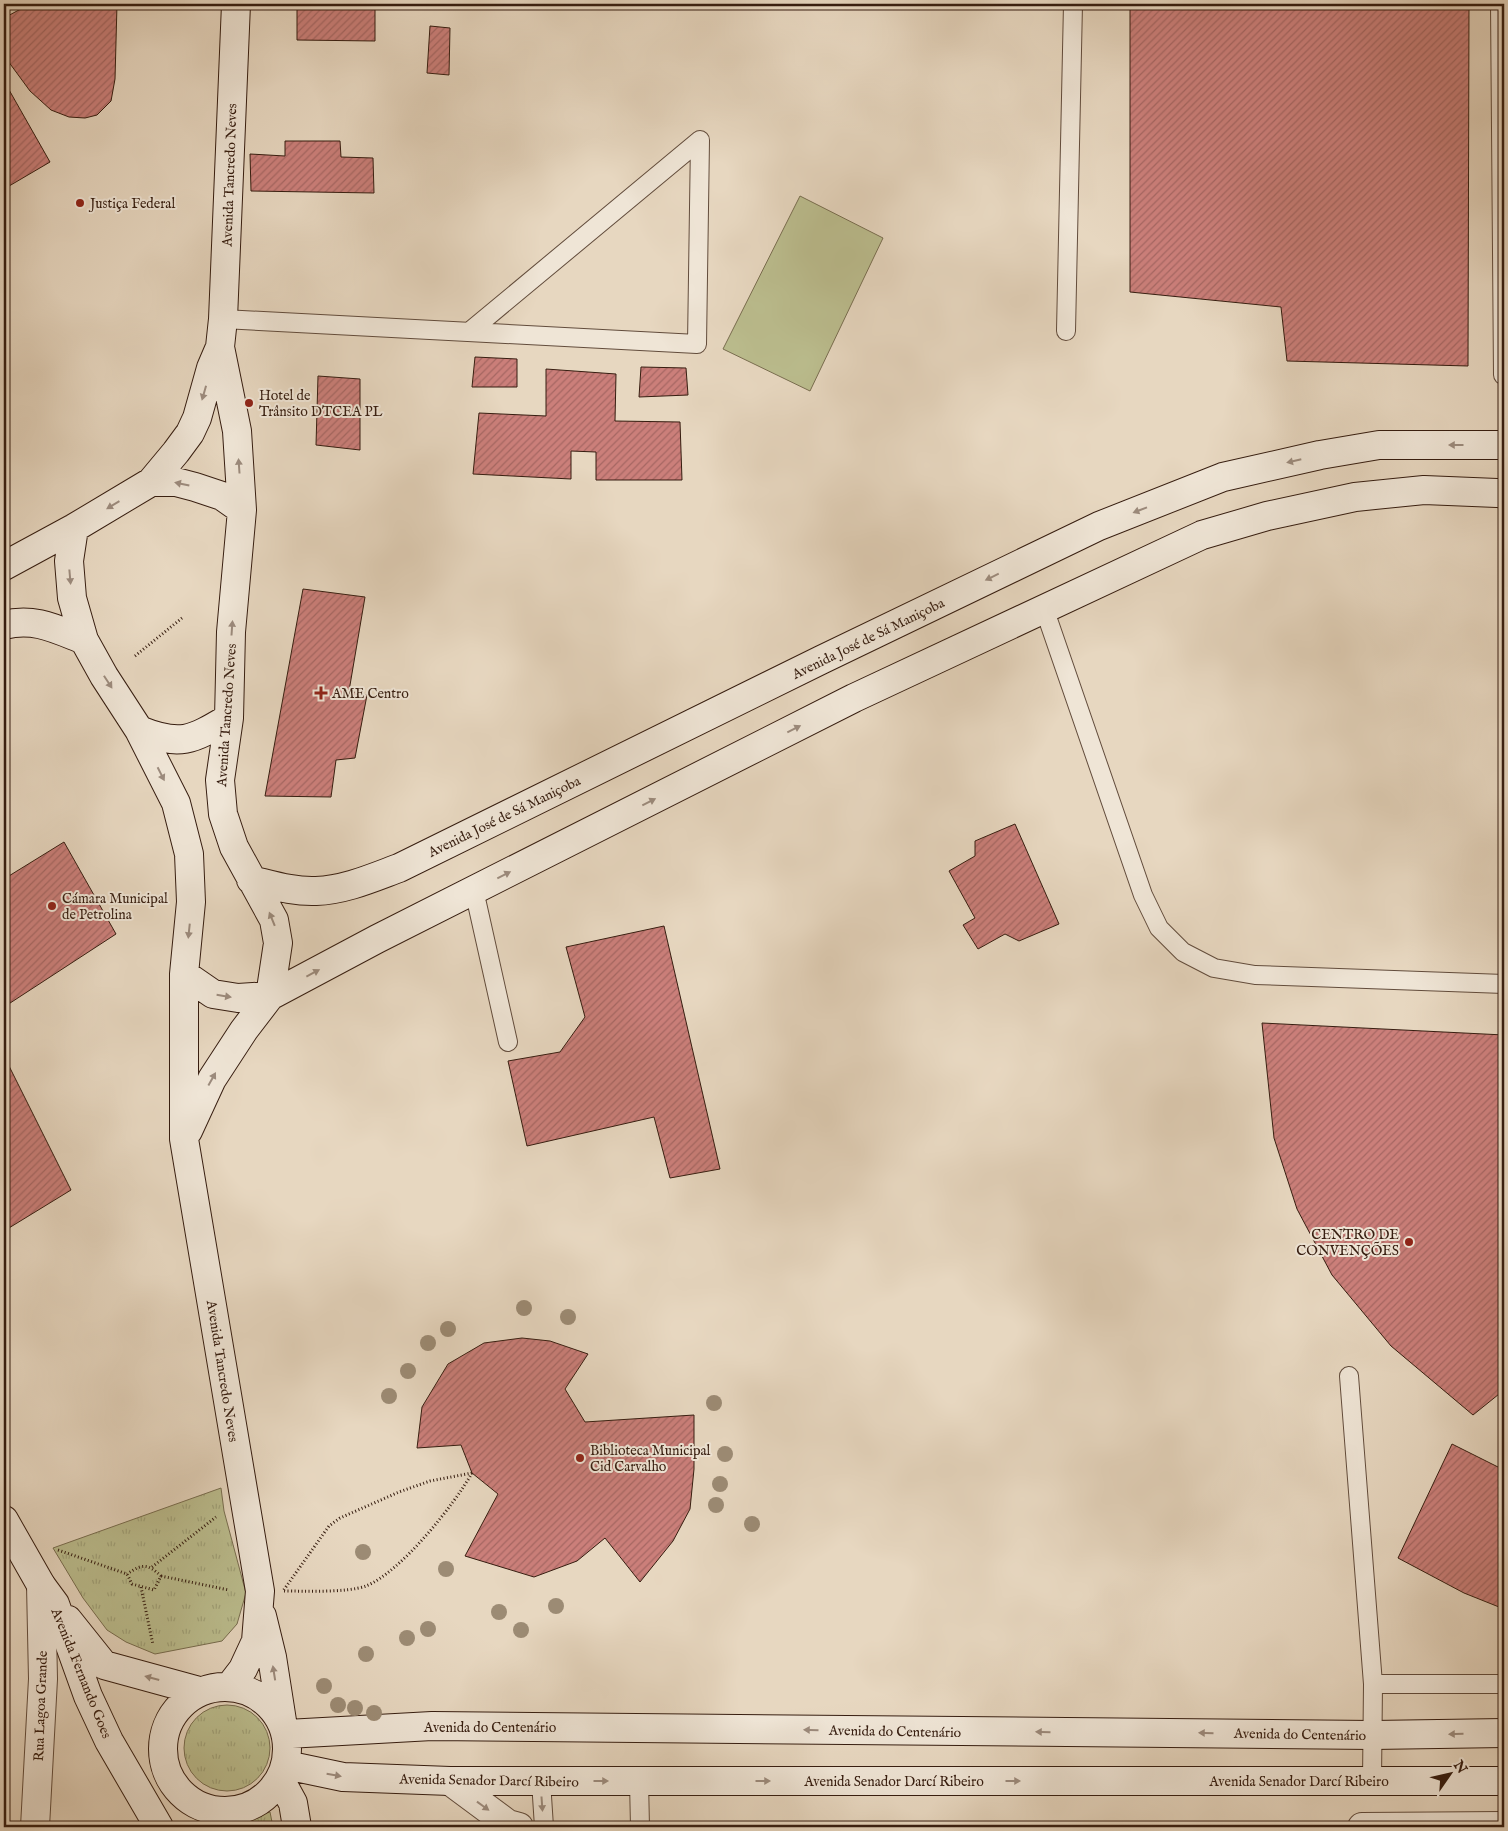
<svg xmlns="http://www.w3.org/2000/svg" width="1508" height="1831" font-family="'IM FELL English',serif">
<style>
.grass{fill:#bbbd8e;stroke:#786d4f}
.park{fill:url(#park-tufts);stroke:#786d4f}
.building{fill:url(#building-hatch);stroke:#361d10}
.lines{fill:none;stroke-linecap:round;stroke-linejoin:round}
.service-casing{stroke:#624c3c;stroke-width:20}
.minor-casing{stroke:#624c3c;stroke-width:30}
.tertiary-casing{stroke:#624c3c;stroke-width:30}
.secondary-casing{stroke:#361d10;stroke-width:30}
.path{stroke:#361d10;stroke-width:3;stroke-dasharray:1 2.5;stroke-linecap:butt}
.service{stroke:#efe5d6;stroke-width:18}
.minor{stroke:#efe5d6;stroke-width:28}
.tertiary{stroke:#efe5d6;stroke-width:28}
.secondary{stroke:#efe5d6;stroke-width:28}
.tree{fill:#9c8b74}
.oneway{fill:#9c8b7d}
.poi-dot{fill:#8f2418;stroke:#efe5d6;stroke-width:2}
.labels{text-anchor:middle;stroke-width:4;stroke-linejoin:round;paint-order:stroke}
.street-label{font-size:14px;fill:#361d10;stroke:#efe5d6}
.poi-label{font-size:14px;fill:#361d10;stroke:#efe5d6;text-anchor:start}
</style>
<defs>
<pattern id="park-tufts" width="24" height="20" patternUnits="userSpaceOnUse" patternTransform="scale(1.25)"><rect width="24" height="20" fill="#bbbd8e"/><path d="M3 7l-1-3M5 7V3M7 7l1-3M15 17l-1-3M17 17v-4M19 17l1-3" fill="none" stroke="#a1a279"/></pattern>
<pattern id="building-hatch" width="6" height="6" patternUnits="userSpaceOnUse" patternTransform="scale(1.25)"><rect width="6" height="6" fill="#cb7f7a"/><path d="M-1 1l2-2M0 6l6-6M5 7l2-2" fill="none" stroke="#a66763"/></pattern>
</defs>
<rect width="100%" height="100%" fill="#e7d7c0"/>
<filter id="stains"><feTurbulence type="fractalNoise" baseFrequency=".004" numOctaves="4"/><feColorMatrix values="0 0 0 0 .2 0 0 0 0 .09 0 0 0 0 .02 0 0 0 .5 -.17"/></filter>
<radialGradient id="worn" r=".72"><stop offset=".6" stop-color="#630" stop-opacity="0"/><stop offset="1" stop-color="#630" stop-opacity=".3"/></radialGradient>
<path class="grass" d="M800,196L883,238L810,391L723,349Z"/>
<path class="park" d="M221,1488L224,1511L246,1593L237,1624L222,1641L155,1654L126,1642L107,1630L83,1598L53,1548Z
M184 1748a43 43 0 1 1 86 0a43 43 0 1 1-86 0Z
M270,1812L273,1827H211Z"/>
<path class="building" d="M30,4H117L115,79L111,101L97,115L85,118L69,117L51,110L30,91L8,61L4,64V18Z
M297,4H375V41L297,40Z
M1130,4H1469L1468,366L1287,361L1281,307L1130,292Z
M430,26L450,28L449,75L427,73Z
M4,81L50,162L4,189Z
M285,141H340L341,157L373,158L374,193L251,191L250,154L285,156Z
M475,357L517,359V387H472Z
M641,367L686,368L688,395L639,397Z
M546,369L616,374L615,421L680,422L682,480H596V452L571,451V479L473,474L479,413L546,416Z
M318,376L360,379V450L316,445Z
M303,589L365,597L349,691L367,695L355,758L336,760L331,797L265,796Z
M1015,824L1059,924L1019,941L1005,934L978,949L963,925L975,918L949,871L975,856V841Z
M64,842L116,934L4,1007V879Z
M664,926L720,1169L670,1178L654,1117L527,1146L508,1061L560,1052L585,1017L566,947Z
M1262,1023L1504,1035V1390L1473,1415L1391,1346L1332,1275L1297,1209L1274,1138Z
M4,1056L71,1190L4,1231Z
M522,1338L550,1341L588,1354L565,1389L585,1422L694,1415V1469L690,1509L673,1541L640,1582L605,1538L577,1561L534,1577L465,1556L498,1494L472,1473L461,1445L417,1448L422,1407L448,1364L484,1343Z
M1452,1444L1504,1470V1609L1464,1593L1398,1558Z"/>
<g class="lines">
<defs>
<path id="service" d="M1500,4L1503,375
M223,319L697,344L700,140L469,332
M1066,331L1073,4
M1044,608L1143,895L1159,928L1183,952L1214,968L1255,975L1504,984
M474,890L508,1042
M1349,1376L1373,1684L1372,1781
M1373,1684H1504
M541,1781L544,1827
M639,1781L640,1827"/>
<path id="minor" d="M35,1827L43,1679L41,1585"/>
<path id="tertiary" d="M450,1781L508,1824L519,1827
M1362,1827L1504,1826"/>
<path id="secondary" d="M151,482L176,452L190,433L197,418L211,368L220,347L223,319L236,4
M74,528L69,561L72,598L84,640L104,676L139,730L176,803L189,854L191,902L184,974V1139L260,1591L256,1641L243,1669L230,1686
M4,566L74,528L151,482H176L195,487L222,496L242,510
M4,625C34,617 56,629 84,640
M139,730C181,747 192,740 229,718
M251,880C272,885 294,892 316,891C345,890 372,878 399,868L821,660L1099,526L1223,477L1320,455L1379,445H1504
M184,974L213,994L238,998L270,996L377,939L854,698L1202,535L1267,516L1355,497L1424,490L1497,493L1504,494
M188,1131L212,1079L244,1030L270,996L278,943L274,920L234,847L223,814L220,780L229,718L231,632L242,510L237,431L220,347
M4,1520L41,1585L55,1604L88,1696L109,1741L159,1827
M262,1616L272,1657L282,1721
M68,1620L104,1665L199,1691
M163 1749a62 62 0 1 1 124 0a62 62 0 1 1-124 0Z
M287,1734L432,1726L1373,1735L1504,1733
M286,1765L343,1777L450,1781H1504
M280,1779L293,1803L297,1827"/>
</defs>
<use href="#service" class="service-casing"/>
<use href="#minor" class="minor-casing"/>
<use href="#tertiary" class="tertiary-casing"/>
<use href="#secondary" class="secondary-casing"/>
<path class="path" d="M135,656L182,618
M472,1473C454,1505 401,1572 366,1586C346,1593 306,1591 283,1591L329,1526L340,1518L399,1492L430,1481Z
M58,1550L127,1574L132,1584L154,1590L161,1576C147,1563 142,1564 127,1574
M152,1567L216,1517
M161,1576L229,1590
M141,1587L153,1645"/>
<use href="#service" class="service"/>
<use href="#minor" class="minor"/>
<use href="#tertiary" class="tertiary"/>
<use href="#secondary" class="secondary"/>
</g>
<g class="tree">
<circle cx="524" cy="1308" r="8"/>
<circle cx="568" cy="1317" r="8"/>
<circle cx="448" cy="1329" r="8"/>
<circle cx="428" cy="1343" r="8"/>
<circle cx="408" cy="1371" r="8"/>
<circle cx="389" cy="1396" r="8"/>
<circle cx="714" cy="1403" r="8"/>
<circle cx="725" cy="1454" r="8"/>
<circle cx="720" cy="1484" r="8"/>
<circle cx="716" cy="1505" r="8"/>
<circle cx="752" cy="1524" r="8"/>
<circle cx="363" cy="1552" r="8"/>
<circle cx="446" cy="1569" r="8"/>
<circle cx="556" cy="1606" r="8"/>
<circle cx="499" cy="1612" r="8"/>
<circle cx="428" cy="1629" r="8"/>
<circle cx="521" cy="1630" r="8"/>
<circle cx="407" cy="1638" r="8"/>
<circle cx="366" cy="1654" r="8"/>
<circle cx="324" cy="1686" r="8"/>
<circle cx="338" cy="1705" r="8"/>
<circle cx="355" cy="1708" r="8"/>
<circle cx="374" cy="1713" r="8"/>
</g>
<defs><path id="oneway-solid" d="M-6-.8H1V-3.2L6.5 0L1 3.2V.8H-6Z" transform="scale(1.25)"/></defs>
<g class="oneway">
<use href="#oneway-solid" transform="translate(204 393) rotate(106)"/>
<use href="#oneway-solid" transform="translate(1456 445) rotate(180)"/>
<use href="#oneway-solid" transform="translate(1294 461) rotate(167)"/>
<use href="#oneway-solid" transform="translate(239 466) rotate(-94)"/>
<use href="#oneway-solid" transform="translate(182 484) rotate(-168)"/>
<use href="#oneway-solid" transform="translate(113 505) rotate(149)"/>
<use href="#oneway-solid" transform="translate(1140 510) rotate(159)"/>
<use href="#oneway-solid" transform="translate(70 577) rotate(85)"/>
<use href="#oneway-solid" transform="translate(992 577) rotate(154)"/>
<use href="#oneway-solid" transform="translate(232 628) rotate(-86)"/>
<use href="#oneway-solid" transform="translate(108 682) rotate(57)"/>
<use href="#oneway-solid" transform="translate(794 729) rotate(-27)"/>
<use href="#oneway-solid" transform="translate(161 774) rotate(63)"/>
<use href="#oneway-solid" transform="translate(649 802) rotate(-27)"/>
<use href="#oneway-solid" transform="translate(504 875) rotate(-27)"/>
<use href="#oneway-solid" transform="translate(272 919) rotate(-112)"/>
<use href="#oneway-solid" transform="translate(189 931) rotate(96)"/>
<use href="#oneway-solid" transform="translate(313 973) rotate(-28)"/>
<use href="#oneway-solid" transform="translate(224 996) rotate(9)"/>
<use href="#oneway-solid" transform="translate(212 1079) rotate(-61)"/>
<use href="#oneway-solid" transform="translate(274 1673) rotate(-99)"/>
<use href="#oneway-solid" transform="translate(152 1678) rotate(-165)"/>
<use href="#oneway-solid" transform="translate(811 1730) rotate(-179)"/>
<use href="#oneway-solid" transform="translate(1043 1732) rotate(-179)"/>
<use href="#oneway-solid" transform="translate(1206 1733) rotate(-179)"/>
<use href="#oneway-solid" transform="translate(1456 1734) rotate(179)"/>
<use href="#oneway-solid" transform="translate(334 1775) rotate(10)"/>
<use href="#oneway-solid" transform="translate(601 1781)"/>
<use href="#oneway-solid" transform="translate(763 1781)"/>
<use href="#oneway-solid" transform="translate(1013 1781)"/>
<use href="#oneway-solid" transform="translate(542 1804) rotate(86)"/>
<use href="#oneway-solid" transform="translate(483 1806) rotate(36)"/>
</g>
<g class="poi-dot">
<circle cx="80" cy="203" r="5"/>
<circle cx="249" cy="403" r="5"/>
<path d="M318.5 685.5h5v5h5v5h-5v5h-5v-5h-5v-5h5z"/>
<circle cx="52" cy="906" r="5"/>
<circle cx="1409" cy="1242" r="5"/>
<circle cx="580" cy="1458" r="5"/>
</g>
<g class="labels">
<g class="street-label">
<text transform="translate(229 175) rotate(-88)" y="5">Avenida Tancredo Neves</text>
<text transform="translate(868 638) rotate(-26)" y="5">Avenida José de Sá Maniçoba</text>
<text transform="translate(226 715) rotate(-86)" y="5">Avenida Tancredo Neves</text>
<text transform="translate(504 816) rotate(-26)" y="5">Avenida José de Sá Maniçoba</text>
<text transform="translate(223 1371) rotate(81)" y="5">Avenida Tancredo Neves</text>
<text transform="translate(82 1673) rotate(68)" y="5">Avenida Fernando Goes</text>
<text transform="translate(40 1706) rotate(-88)" y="5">Rua Lagoa Grande</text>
<text x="490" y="1732">Avenida do Centenário</text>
<text transform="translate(895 1731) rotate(1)" y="5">Avenida do Centenário</text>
<text transform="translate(1300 1734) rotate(1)" y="5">Avenida do Centenário</text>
<text transform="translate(489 1780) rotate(1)" y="5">Avenida Senador Darcí Ribeiro</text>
<text x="894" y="1786">Avenida Senador Darcí Ribeiro</text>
<text x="1299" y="1786">Avenida Senador Darcí Ribeiro</text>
</g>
<g class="poi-label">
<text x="90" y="208">Justiça Federal</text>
<text x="259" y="400">Hotel de<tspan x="259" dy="16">Trânsito DTCEA PL</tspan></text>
<text x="332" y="698">AME Centro</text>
<text x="62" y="903">Cámara Municipal<tspan x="62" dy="16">de Petrolina</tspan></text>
<text x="1399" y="1239" text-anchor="end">CENTRO DE<tspan x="1399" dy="16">CONVENÇÕES</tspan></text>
<text x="590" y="1455">Biblioteca Municipal<tspan x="590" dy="16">Cid Carvalho</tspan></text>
</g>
</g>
<rect width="1508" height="1831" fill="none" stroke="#e7d7c0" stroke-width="20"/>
<rect x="5" y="5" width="1498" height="1821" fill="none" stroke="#361d10" stroke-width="2.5"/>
<rect x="10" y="10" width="1488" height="1811" fill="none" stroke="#361d10"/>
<g transform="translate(1450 1774) rotate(56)" stroke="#efe5d6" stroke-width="4" paint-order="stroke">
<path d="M0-4L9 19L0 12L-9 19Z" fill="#361d10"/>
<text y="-8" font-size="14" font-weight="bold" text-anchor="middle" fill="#361d10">N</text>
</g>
<rect width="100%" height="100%" filter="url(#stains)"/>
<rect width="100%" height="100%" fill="url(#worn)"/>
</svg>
